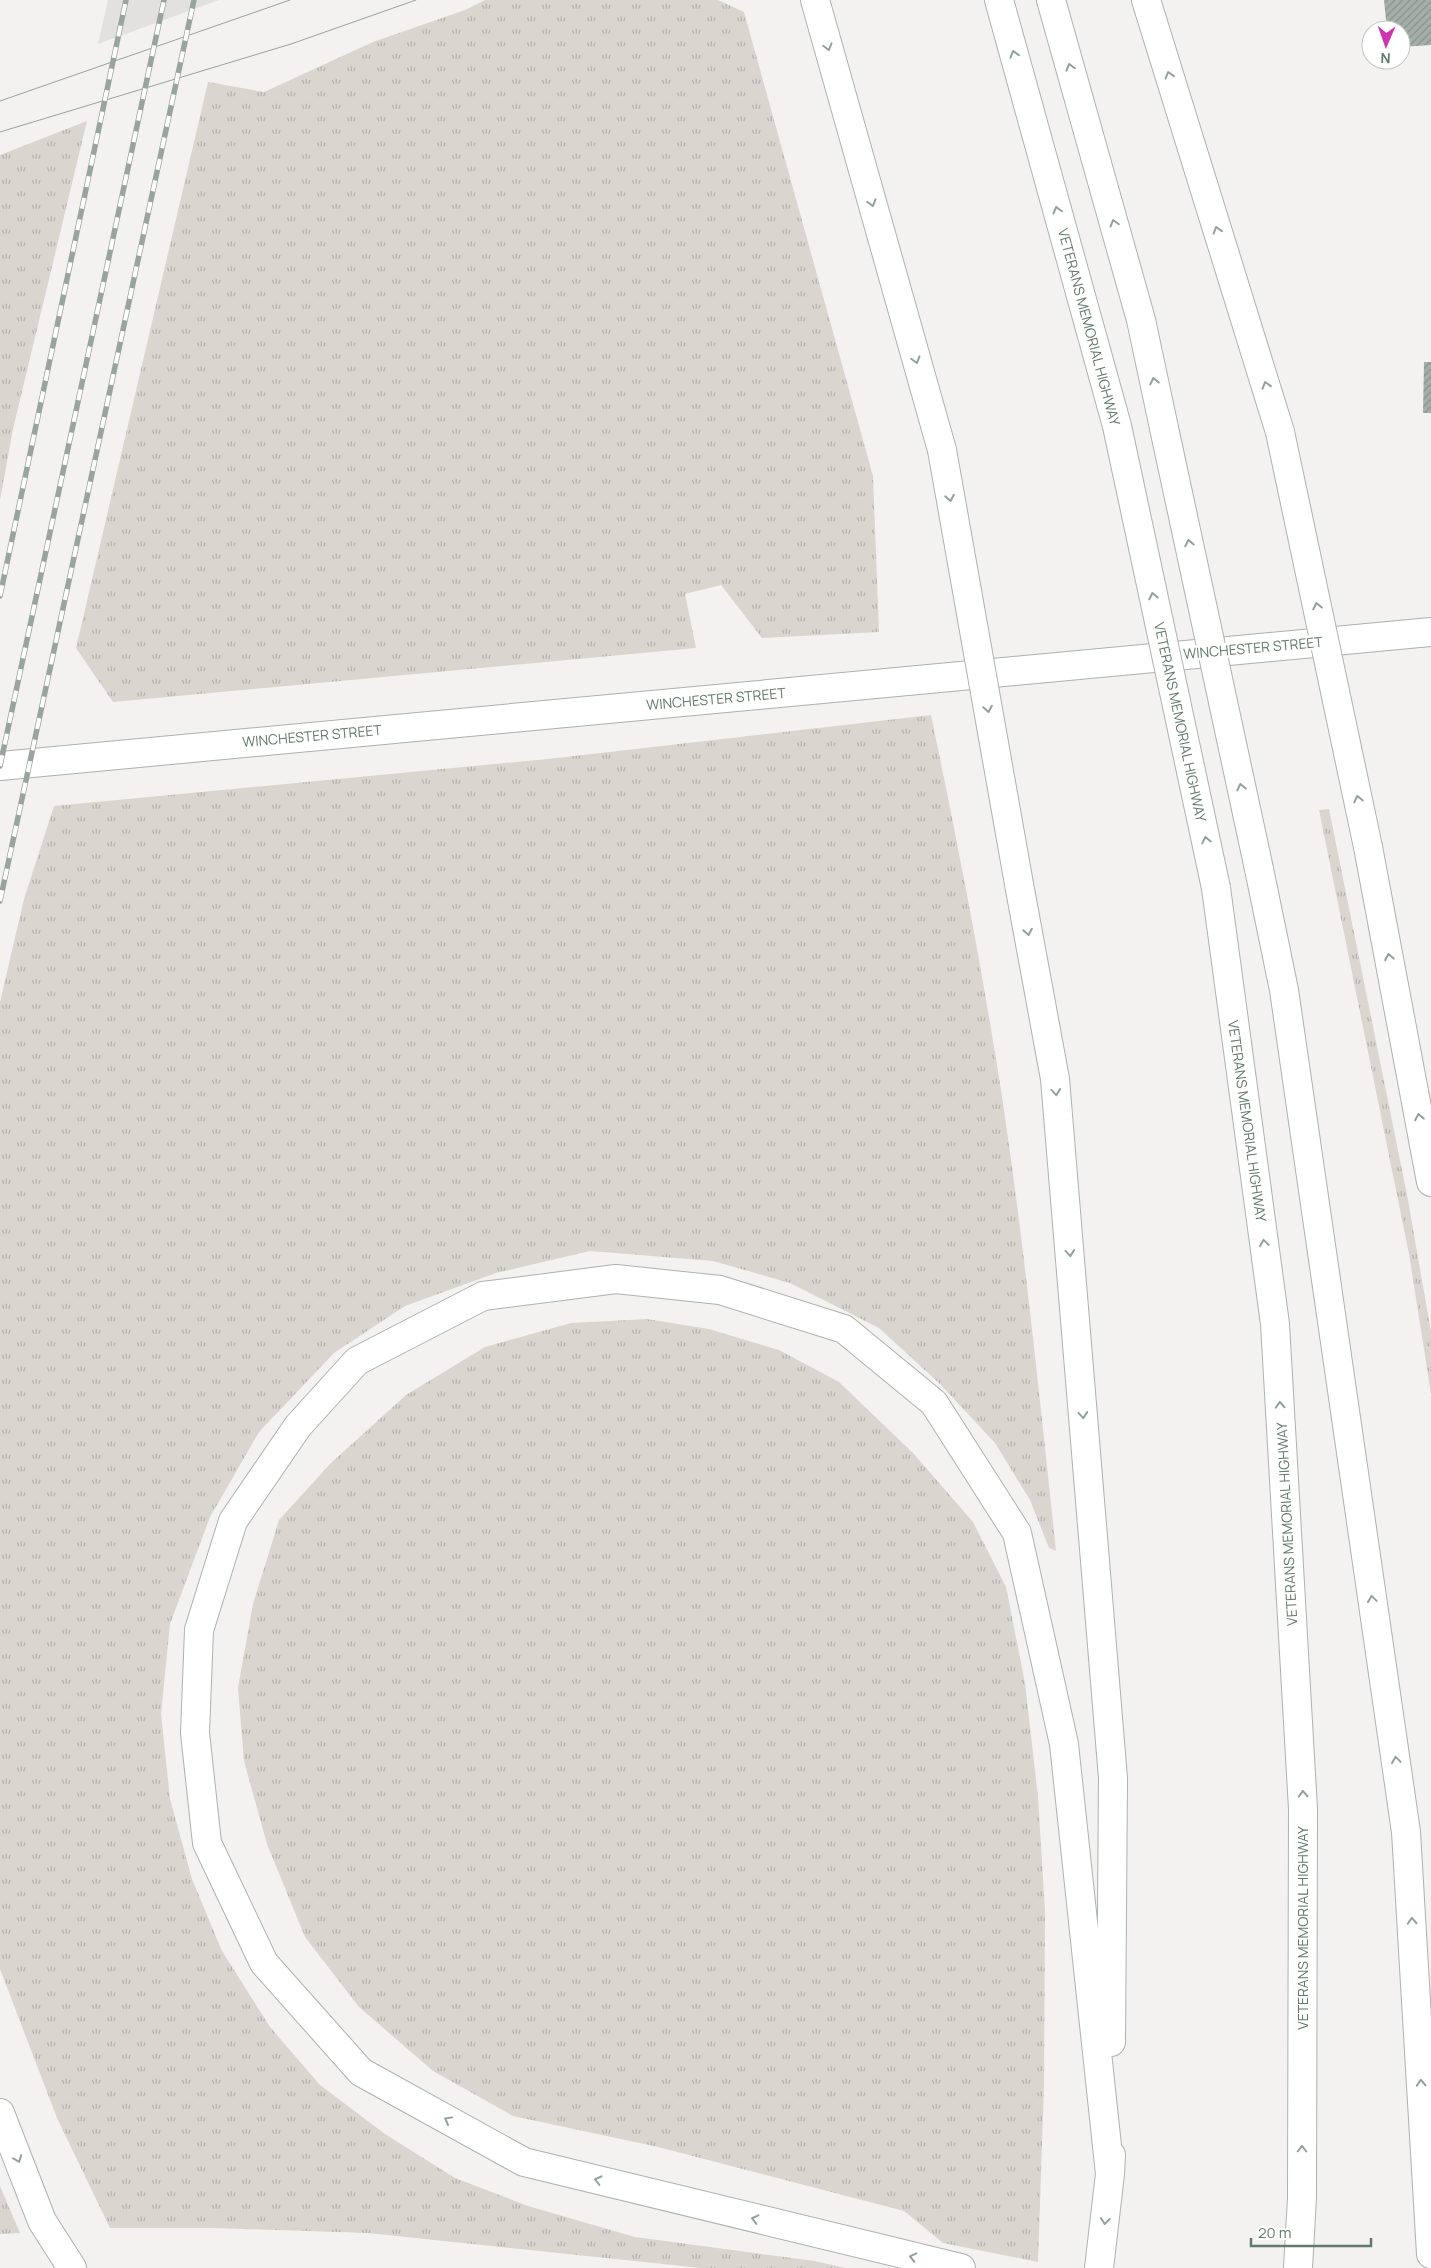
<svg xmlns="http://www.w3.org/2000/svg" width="1431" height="2268" font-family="Manrope,sans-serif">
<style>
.built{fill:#e2e1e0}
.grass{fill:url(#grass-tufts)}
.building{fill:url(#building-hatch)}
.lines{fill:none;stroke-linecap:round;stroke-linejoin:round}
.major-casing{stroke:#a9b2ad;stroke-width:30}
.highway-casing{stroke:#abb3af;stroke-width:30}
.major{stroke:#fff;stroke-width:28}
.highway{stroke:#fff;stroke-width:28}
.tram{stroke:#98a49d;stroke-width:1}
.rail-casing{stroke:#98a49d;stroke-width:5.5}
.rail{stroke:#fff;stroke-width:4;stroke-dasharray:11;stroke-linecap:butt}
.highway-bridge-casing{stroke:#abb3af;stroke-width:30;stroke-linecap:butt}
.highway-bridge{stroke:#fff;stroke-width:28}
.oneway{stroke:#91a298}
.labels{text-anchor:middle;stroke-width:5;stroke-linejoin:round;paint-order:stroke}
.street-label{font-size:14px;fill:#627a6c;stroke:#fff}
</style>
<defs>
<pattern id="grass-tufts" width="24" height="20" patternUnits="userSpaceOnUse" patternTransform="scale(1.25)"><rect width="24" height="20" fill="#d9d6d0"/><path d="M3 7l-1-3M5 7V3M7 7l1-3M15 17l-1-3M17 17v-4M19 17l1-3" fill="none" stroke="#b3b3ad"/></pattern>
<pattern id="building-hatch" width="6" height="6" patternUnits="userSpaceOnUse" patternTransform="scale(1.25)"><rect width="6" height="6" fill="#a4afa8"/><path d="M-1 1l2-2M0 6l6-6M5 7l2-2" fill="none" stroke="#89938d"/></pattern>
</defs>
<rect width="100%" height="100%" fill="#f4f1f1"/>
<path class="built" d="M108,0H219L98,44Z"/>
<path class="grass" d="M485,0H718L744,12L873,476L879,632L762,638L721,585L685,594L696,648L113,702L76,648L208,82L264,92L373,42L465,10Z
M87,121L13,429L0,500V155Z
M931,715C958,844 983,973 1003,1103C1025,1252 1040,1401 1056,1551L1049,1548L1030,1500L995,1443L940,1384L879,1328L790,1283L713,1261L590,1251L496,1273L405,1306L334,1353L259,1432L210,1517L170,1624L161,1714L170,1799L192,1879L222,1951L270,2027L320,2085L385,2134L455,2178L528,2206L635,2237L814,2261L846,2268H701L368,2233L211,2228H110L57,2118L0,1969V1002L24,899L54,806L548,759Z
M1329,809L1408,1200L1431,1332V1394L1409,1254L1319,810Z
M647,1319L709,1329L779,1350L839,1382L913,1453L973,1522L1006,1587L1025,1683L1038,1797L1045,1911L1044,2085L1038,2262L943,2243L904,2211L658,2147L513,2116L433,2071L359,2007L305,1937L267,1844L244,1761L238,1688L253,1604L279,1520L331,1463L406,1395L485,1347L571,1323Z
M0,2186L20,2233L0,2234Z"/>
<path class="building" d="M1384,0H1431V45L1401,47V30H1387Z
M1424,362H1431V413H1423Z"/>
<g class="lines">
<defs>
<path id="major" d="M0,766L1431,632"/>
<path id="highway" d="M815,0L942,450
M999,0L1117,426
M1051,0L1141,320L1164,428
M1146,0L1280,432
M1368,847L1431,1182
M1259,869L1284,990L1406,1832L1431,2254
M1019,884L1055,1079L1113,1778L1111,2042
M1216,888L1275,1324L1303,1809L1302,2198L1298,2268
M0,2113L42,2221L72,2268
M961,2268L524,2162L361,2072L264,1963L207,1843L195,1733L199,1630L233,1521L298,1426L357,1361L483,1296L616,1279L720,1290L844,1329L934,1403L1017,1533L1064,1744L1110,2174
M1099,2268L1110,2174L1111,2155"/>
</defs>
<use href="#major" class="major-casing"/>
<use href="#highway" class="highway-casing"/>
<use href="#major" class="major"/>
<use href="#highway" class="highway"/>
<path class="tram" d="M0,101L290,0
M0,132L291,44L416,0"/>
<defs>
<path id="rail" d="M0,596L126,0
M0,766L164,0
M0,901L194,0"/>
</defs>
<use href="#rail" class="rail-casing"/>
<use href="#rail" class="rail"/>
<defs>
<path id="highway-bridge" d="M1117,426L1216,888
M1164,428L1259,869
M1280,432L1368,847
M942,450L1019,884"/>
</defs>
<use href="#highway-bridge" class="highway-bridge-casing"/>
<use href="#highway-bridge" class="highway-bridge"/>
</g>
<defs><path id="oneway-chevron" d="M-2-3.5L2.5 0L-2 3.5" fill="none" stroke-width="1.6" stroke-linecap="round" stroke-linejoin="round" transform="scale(1.25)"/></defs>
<g class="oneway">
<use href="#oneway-chevron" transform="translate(828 47) rotate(74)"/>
<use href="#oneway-chevron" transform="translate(1014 54) rotate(-105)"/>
<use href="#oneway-chevron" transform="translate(1070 67) rotate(-106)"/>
<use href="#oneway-chevron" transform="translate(1169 75) rotate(-107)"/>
<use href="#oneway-chevron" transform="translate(872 203) rotate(74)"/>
<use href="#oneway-chevron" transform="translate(1057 210) rotate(-105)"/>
<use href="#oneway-chevron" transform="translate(1114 223) rotate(-106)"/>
<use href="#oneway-chevron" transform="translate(1217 230) rotate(-107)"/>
<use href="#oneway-chevron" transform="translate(916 360) rotate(74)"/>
<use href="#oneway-chevron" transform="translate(1154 381) rotate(-102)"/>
<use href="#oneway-chevron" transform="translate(1266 385) rotate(-107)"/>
<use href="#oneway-chevron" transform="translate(950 498) rotate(80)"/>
<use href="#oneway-chevron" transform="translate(1189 543) rotate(-102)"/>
<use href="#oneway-chevron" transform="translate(1153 596) rotate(-102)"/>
<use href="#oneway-chevron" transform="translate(1317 606) rotate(-102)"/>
<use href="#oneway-chevron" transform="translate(988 709) rotate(80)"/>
<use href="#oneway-chevron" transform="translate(1241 787) rotate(-102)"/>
<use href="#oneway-chevron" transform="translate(1358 799) rotate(-102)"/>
<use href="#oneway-chevron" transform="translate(1206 840) rotate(-102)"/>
<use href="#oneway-chevron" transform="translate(1028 932) rotate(80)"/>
<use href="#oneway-chevron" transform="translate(1389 957) rotate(-101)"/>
<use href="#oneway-chevron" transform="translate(1056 1092) rotate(85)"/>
<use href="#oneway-chevron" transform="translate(1419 1117) rotate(-101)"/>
<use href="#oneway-chevron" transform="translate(1264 1243) rotate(-98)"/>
<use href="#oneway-chevron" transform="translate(1070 1253) rotate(85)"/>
<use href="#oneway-chevron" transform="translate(1280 1405) rotate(-93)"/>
<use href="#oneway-chevron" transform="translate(1083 1415) rotate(85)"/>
<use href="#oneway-chevron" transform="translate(1372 1599) rotate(-98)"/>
<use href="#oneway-chevron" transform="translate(1396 1760) rotate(-98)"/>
<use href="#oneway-chevron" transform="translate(1303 1794) rotate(-93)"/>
<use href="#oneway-chevron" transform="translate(1412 1921) rotate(-93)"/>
<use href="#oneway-chevron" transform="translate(1421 2083) rotate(-93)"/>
<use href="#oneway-chevron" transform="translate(448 2120) rotate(-151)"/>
<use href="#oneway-chevron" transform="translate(1302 2149) rotate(-90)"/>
<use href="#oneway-chevron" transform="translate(18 2159) rotate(69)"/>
<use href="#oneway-chevron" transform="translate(598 2180) rotate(-166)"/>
<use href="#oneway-chevron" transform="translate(755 2219) rotate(-166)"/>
<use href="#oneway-chevron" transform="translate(1105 2221) rotate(97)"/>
<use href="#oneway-chevron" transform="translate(913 2257) rotate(-167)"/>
</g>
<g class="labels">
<g class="street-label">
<text transform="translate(1089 327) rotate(75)" y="5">VETERANS MEMORIAL HIGHWAY</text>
<text transform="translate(1253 648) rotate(-5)" y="5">WINCHESTER STREET</text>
<text transform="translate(716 699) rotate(-5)" y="5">WINCHESTER STREET</text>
<text transform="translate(1180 722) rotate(78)" y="5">VETERANS MEMORIAL HIGHWAY</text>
<text transform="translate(312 736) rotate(-5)" y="5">WINCHESTER STREET</text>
<text transform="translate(1247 1121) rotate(82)" y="5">VETERANS MEMORIAL HIGHWAY</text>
<text transform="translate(1287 1524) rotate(-93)" y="5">VETERANS MEMORIAL HIGHWAY</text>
<text transform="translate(1303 1928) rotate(-90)" y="5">VETERANS MEMORIAL HIGHWAY</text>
</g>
</g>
<g transform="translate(1386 45) rotate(182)"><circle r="24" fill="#ffffff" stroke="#c0cac4"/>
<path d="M0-4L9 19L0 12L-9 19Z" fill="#d035ae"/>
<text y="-8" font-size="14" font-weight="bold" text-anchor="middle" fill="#627a6c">N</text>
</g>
<path d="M1251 2238v8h120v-8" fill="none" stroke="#627a6c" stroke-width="2.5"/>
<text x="1258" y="2238" font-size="15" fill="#627a6c" stroke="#ffffff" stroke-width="4" paint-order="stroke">20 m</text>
</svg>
